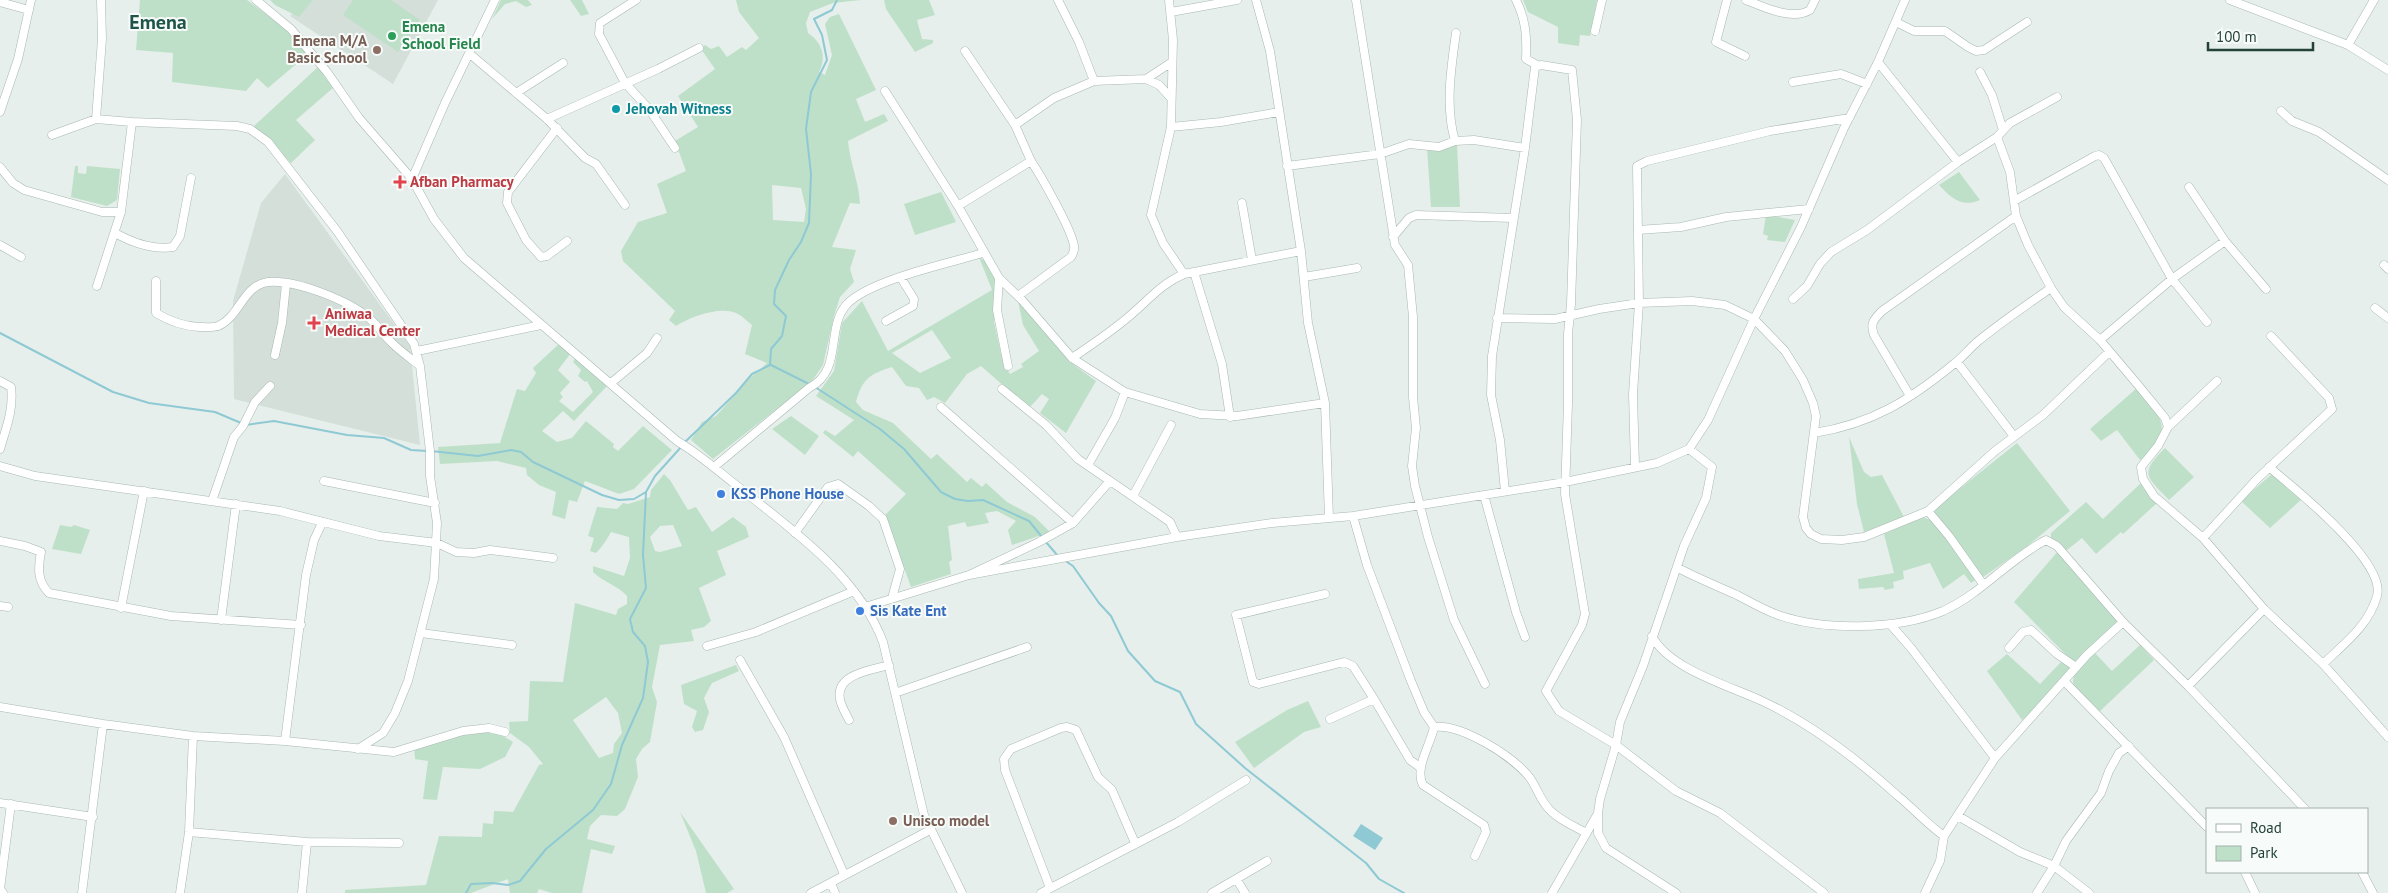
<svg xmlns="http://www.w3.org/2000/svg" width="2388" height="893" font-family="'PT Sans',sans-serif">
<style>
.built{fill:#d4dfda}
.green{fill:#bfe0c8;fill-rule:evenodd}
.water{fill:#8ec9d4}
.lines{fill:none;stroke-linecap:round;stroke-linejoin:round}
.stream{stroke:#8ec9d4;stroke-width:2}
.minor-casing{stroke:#a8b8b2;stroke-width:9}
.minor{stroke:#fff;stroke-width:8}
.leisure-dot{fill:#2e9e5b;stroke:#f7fbf9;stroke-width:2}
.education-dot{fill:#8d6e63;stroke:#f7fbf9;stroke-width:2}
.culture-dot{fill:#0f9aa8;stroke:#f7fbf9;stroke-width:2}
.health-dot{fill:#e0444e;stroke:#f7fbf9;stroke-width:2}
.shop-dot{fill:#3f7fe0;stroke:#f7fbf9;stroke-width:2}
.labels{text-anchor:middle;stroke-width:4;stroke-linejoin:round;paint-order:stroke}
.leisure-label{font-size:15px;font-weight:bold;fill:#27864d;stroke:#f7fbf9;text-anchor:start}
.education-label{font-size:15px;font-weight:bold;fill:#785e54;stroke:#f7fbf9;text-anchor:end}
.culture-label{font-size:15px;font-weight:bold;fill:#0d838f;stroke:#f7fbf9;text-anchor:start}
.health-label{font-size:15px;font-weight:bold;fill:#be3a42;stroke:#f7fbf9;text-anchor:start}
.shop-label{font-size:15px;font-weight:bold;fill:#366cbe;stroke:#f7fbf9;text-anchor:start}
.district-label{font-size:20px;font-weight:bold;fill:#1f5548;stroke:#f7fbf9}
</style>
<rect width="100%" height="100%" fill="#e6efeb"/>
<path class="built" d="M307,0H438L393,84L290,16Z
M285,174L410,346L420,445L234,399L233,301L261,203Z"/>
<path class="green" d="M140,0H247L286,29L308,54L268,88L257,78L246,91L172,82L173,53L136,50Z
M270,0H313L299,17L275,5Z
M353,0H391L420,20L398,52L343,15Z
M501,0H528L532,5L526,7L516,1L505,4L492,19Z
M570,0H582L589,14L581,16Z
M736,0H861L833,3L810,12L806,23L808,33C822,42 827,57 819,72L825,75L832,55L825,24L830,17L839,14L876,90L856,99L865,122L884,114L888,121L848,141C850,163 859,182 860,204L850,203L832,247L856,250L850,269L854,282L840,297L834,316L823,365L812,381L713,459L691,440L702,422L716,416L751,377L767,363L745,354L752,325C747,321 741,315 736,313C719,306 690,317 676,326L669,320L675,311L623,261L621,251L638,222L667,213L657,184L686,171L675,141L698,127L678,96L715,69L701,49L705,45L711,49L719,46L727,57L742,47L746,50L759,38L739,12ZM772,185L801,188L806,209L804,222L773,220Z
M884,0H929L935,15L917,20L922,39L933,40V43L915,52L886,9Z
M1523,0H1597L1590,36L1580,35L1579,46L1558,43V27L1528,12Z
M318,67L333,88L296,120L315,140L291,163L254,126Z
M1457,144L1460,207H1431L1427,148Z
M75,166H78V173L86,174L87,166L120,169L117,200L107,206L71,197Z
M1959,172L1980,200C1962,208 1951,198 1939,185Z
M941,192L956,222L915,235L904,204Z
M1766,215L1795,220L1785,242L1767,240L1768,236L1763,234Z
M979,257L985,261L997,279L994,322L1003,363L1010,374L1023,367L1021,364L1039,351L1023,325L1018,301L1070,362L1096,381L1066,433L1040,413L1049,399L1042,394L1029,408L981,366L967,374L945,403L934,397L927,400L919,388L906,386L892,367C870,374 862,379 856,402L863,410L893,423L931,459L937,454L967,482L971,478L982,487L986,483L1007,502L1035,517L1050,532L1012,545L1008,530L1016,521L997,511L985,513L989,523L967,527L965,522L948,526L952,560L949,562L951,574L911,587L885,515L906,494L858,451L853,457L823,433L825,430L835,436L854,420L816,396L834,371L842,323L862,301L888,351L992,290ZM932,330L951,358L920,373L892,353Z
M560,343L571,353L558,370L570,382L560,393L563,397L559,401L573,412L593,392L587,381L585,382L578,376L581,370L573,362L576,357L608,385L574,421L563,411L542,431L557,442L572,438L586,421L614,444L613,447L618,451L643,426L672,450L634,489L619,494L585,481L577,502L569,500L565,519L552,515L556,492L539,485L527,475L526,468L497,461L440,464L438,447L500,443L517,389L525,391L536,373L533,368Z
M2137,388C2162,415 2176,433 2140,460L2117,430L2101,441L2090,429Z
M791,416L819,436L805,455L772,429Z
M1849,437L1864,472L1871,477L1882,475L1904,517L1864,532L1857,504Z
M2017,443L2070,511L2025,548L1983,577L1933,510Z
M2165,448L2194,477L2169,500C2146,476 2139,474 2165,448Z
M2273,473L2303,498L2270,528L2241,501Z
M664,474L670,480L688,510L696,507L712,532L733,517L746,527L749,537L717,551L726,575L699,588L711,621L704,627L691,630L694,641L660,645L652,687L657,702L650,742L642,749L636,759L638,777L625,809L617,816L601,815L590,826L587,839L615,846L612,854L591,849L582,893H552L539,889L537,893H510L508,879L471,893H345V890L426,885L439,836L482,837L483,823L493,824L494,811L513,812L539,765L543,764L529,747L510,733L509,722L528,721L530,681L563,682L575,603L616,615L618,609L627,604V596C617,585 603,582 593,572V566L624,576L630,558L629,537L611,532C607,539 602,547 596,553L590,551L594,538L588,536L597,507L617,509L623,503L628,504L650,497L651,490ZM673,525L682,546L660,552L655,551L650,537L660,526ZM606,697L618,713L622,733L614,744L613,753L599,758L573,720Z
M2142,482L2157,503L2123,534L2121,532L2096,554L2082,538L2067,550L2051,539V533L2086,502L2103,519Z
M1923,517L1935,522L1978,578L1971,583L1964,574L1943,589L1930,563L1903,571L1904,579L1893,582L1894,588L1885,590L1883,587L1859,589L1858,579L1894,573L1884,534Z
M60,525L71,527L74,525L90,530L81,554L52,549Z
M2059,550L2119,623L2074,663L2014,602Z
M2140,645L2154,660L2098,713C2070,685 2061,682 2095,653L2112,671Z
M2007,654L2040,684L2061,662L2070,668L2062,682L2022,720L1987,671Z
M736,665L739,671L712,683L704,698L709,712L703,730L695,732L692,727L697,711L684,704L681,685Z
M1308,701L1321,727L1304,732L1254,768L1235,742L1287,710Z
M484,732L501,735L513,742L505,757L480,769L443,767L437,800L423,799L428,761L415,759L414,743Z
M680,812L734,889L727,893H706L696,851Z"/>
<path class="water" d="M1361,824L1383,838L1375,850L1353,836Z"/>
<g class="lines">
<path class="stream" d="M0,333L113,392L149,403L215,412L241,423
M771,365L809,384
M815,387L880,429L904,449L941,492L955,499L968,501L983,500L1029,521L1042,537
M246,425L274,421L347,435L384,438L411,450L427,451
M685,442L736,393L752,374L770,365L771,349L782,336L786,316L774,304L775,290L789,260L801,242L809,223L811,174L806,129L811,92L827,60L822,35L814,19L832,10L837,0
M431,451L478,456L511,450L521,452L533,462L602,495L619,500L634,499L646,492
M1045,541L1058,556
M1064,560L1073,566L1099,603L1111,616L1128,651L1155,681L1180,692L1196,724L1245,768L1366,863L1379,879L1404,893
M466,893L471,884L492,883L508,885L520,881L546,849L593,810L611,784L622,745L643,698L648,662L645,646L633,632L630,619L646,588L643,555L646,492L655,476L682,446"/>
<defs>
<path id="minor" d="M101,0L102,39L96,119L132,122
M256,0L291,29L327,72L359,118L412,179L434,219L464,258L677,441C701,455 720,473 741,489C795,532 858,576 883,642L924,815L962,893
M636,0L600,23L599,34L625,83L649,109L675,148
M1058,0L1079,42L1094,81
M1169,0L1173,40L1171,127L1151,215L1163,243L1184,274
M1256,0L1270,51L1301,251L1308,323L1325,403L1329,518
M1356,0L1395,245L1408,265L1413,317V397L1416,428L1412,466L1415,486L1428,537L1454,620L1485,684
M1516,0C1526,20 1527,37 1526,59L1537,65
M1727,0L1716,42L1745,56
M1746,0C1763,7 1793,21 1810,10L1815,0
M2230,0L2348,45L2388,70
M0,2L29,10
M1171,12L1237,0
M1896,22L1914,31H1945L1968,47L1976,51L1984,50L2027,22
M1595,31L1602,0
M2348,45L2374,0
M470,54L547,119L585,158L596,164L625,205
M1878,62L1958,162
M1980,72L1992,95L2003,130
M1146,79L1172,62
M1793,82L1841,74L1867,84
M885,91L958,206L999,278L1022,300L1072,358L1125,392L1200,414L1237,416L1325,403
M516,93L563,63
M2281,111L2292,121L2319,132L2388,180
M0,112L18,59L31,0
M547,119L658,69L699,48
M1015,125L1054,98L1094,81L1146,79L1159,85L1171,98
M1171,127L1221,122L1279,112
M557,128L508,192L507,203L526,240L541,257L547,256L567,241
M52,135L96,119
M1997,137L2010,172L2016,216L2028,245L2051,288L2064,307L2100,340L2138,385L2165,418L2168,427
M1455,141C1445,107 1451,68 1456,33
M1287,166L1380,154L1409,144L1439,147L1455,141L1474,140L1525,148
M0,167L13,183L24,190L102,212H121
M412,179L445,103L495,0
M2189,187L2225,241
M2014,201L2095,156L2099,155L2104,158L2172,279L2207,322
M1242,203L1252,260
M958,206L1031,161L1015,125L965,51
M1638,230L1681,227L1726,217L1809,209
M115,233C133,243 153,250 173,247L180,236L191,178
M1393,237L1409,218L1416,215L1513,218
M0,245L21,257
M2384,265L2388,269
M1194,272L1222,364L1230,417
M1304,277L1357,268
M999,278L997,310L1008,366
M156,281V313C169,321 183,326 199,327C204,327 212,328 218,326C239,318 243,285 268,282C295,279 350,301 370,319C378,326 384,335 391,342C400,351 410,358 420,366
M97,286L121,212L132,122L237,126L250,129L268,142L337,231L414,344L420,366L430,451V476L437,523L434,579L408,681L395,713L383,733L358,749
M1018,296L1071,257C1073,253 1075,251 1074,246C1072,230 1041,176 1031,161
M1793,299L1807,286L1820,264L1831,252L1867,230L1958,162L1997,137L2010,123L2057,97
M2375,308L2388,318
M1497,318L1555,319L1599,309L1639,303L1692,301L1725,305L1754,319L1785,351L1803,380L1813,403L1816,416L1803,517L1806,528L1811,534L1821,539L1842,540L1864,537L1928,511L1995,451L2043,415L2109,352
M886,321L913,306L914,299L901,278
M2100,340L2172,279L2225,241L2266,289
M417,351L541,325
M275,355L282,323L286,284
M1072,358C1090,346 1109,333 1126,319C1146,303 1160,284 1184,274L1301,251
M1957,362L2013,435
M0,381L11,387C14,409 6,428 0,449
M2217,381L2168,427L2158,446L2141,467L2143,479L2154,496L2203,538L2264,609L2323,664L2388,737
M611,383L647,353L657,338
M1002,389L1046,425L1078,459L1170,522L1177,537
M1910,396L1874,335C1870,324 1873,320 1882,311L2016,216
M941,407L1073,523
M1814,433C1872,424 1910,400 1955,363C1963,357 1969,349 1977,342C2000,323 2025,306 2051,288
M1088,465L1115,418L1125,392
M0,466L35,476L280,511L379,536L437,543L456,552L474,553L490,550L553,558
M714,467L809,388C844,370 825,328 847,304C870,280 949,263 983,253
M1635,467L1633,394L1639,303L1637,166L1647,161L1770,131L1849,118
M2269,467C2294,488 2387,562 2377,596C2369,625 2345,643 2323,664
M324,481L435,503
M1505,491L1500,440L1491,395L1492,356L1525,148L1535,67L1541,65L1572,70L1577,120L1571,304L1568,334V403L1565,494L1585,614L1582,625L1546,691L1559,711L1616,745L1676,791L1720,813L1824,893
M1484,495L1516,612L1525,637
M1133,496L1171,425
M212,501L234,437L243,426L255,402L270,386
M1928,511L1949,536L1983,584
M1353,516L1367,565L1411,681L1424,712L1434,727C1431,744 1414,768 1423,785L1484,825L1486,832L1475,856
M795,533L828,487L838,484L869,506L883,519L900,569L892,598
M2203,538L2257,479L2332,409L2329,398L2271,336
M0,541L25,546L41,552C38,568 37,581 49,593L171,616L301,625
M1678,568C1697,578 1717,586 1737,595C1750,602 1764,610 1778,615C1825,631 1897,630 1943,611C1981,594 2009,559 2046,540L2057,546L2123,622L2188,686L2305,809
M969,575L1177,537L1272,523L1353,516L1565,482L1657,463L1689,449L1708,420L1754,319L1801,227L1844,128L1878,62L1905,0
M1325,594L1236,615L1253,682L1259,684L1344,662L1353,666L1374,699
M0,606L8,607
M865,607L969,575L1039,542L1073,523L1109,482
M121,608L144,491
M221,620L236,504
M1890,624L1911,648L1995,758
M421,633L512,645
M1652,636C1669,669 1730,686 1762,701C1812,724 1857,759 1898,796C1914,809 1927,824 1944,836
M707,646L756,632L854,591
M2009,648L2023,632L2031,630L2057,654L2076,667
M740,660L784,737L844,874
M2065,682L2207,827
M2188,686L2264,609
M895,693L1027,647
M0,707L103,724L193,736L285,741L394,752L463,731L489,728L505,732
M1330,719L1374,699L1410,760L1421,768
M849,720C846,714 841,706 840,699C835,674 872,670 889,665
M1434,727C1461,723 1514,757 1530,778C1537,788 1540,799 1548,808C1557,819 1574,826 1586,833
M285,741L306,575L314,540L322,523
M0,803L93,817
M1958,816L2020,852L2054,866L2089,893
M189,832L307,842L399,843
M2245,872L2255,893
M2362,872L2373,893
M1237,880L1245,893
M831,883L835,893
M1050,888L1005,770L1004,759L1011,749L1061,728L1067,727L1076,730L1098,777L1112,790L1135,843
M3,893L0,889L11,804
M82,893L103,724
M180,893L189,832L193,736
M302,893L307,842
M811,893L930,830
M1041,893L1178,822L1246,780
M1212,893L1267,861
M1552,893L1597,815
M1676,893L1606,848L1598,833V813L1600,799L1616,745L1620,722L1643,666L1684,546L1706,498L1712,467L1689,449
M1925,893L1940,861L1944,836L1995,758L2087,655L2123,622
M2037,893L2054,866L2066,841L2101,793L2109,771L2119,753L2129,746"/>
</defs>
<use href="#minor" class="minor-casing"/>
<use href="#minor" class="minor"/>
</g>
<circle class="leisure-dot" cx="392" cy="36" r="5"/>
<g class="education-dot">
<circle cx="377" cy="50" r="5"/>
<circle cx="893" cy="821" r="5"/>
</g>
<circle class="culture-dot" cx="616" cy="109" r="5"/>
<g class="health-dot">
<path d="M397.5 174.5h5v5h5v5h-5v5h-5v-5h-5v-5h5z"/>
<path d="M311.5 315.5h5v5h5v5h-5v5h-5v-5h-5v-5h5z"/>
</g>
<g class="shop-dot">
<circle cx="721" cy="494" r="5"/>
<circle cx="860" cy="611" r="5"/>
</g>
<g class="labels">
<g class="leisure-label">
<text x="402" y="32">Emena<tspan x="402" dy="17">School Field</tspan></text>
</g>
<g class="education-label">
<text x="367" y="46">Emena M/A<tspan x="367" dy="17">Basic School</tspan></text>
<text x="903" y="826" text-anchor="start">Unisco model</text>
</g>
<g class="culture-label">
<text x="626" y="114">Jehovah Witness</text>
</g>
<g class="health-label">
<text x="410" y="187">Afban Pharmacy</text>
<text x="325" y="319">Aniwaa<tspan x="325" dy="17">Medical Center</tspan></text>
</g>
<g class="shop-label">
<text x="731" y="499">KSS Phone House</text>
<text x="870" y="616">Sis Kate Ent</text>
</g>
<g class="district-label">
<text x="158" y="29">Emena</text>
</g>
</g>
<rect x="2206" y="808" width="162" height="65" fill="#f7fbf9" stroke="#a3b1ad"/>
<rect x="2216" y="824" width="25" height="8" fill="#ffffff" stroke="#a3b1ad"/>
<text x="2250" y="833" font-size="15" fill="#24423a">Road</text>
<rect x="2216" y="846" width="25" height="15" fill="#bfe0c8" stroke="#a3b1ad"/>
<text x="2250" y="858" font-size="15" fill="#24423a">Park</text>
<path d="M2208 42v8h105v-8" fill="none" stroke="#24423a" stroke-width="2.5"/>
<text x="2216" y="42" font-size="15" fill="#24423a" stroke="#f7fbf9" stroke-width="4" paint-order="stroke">100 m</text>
</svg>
